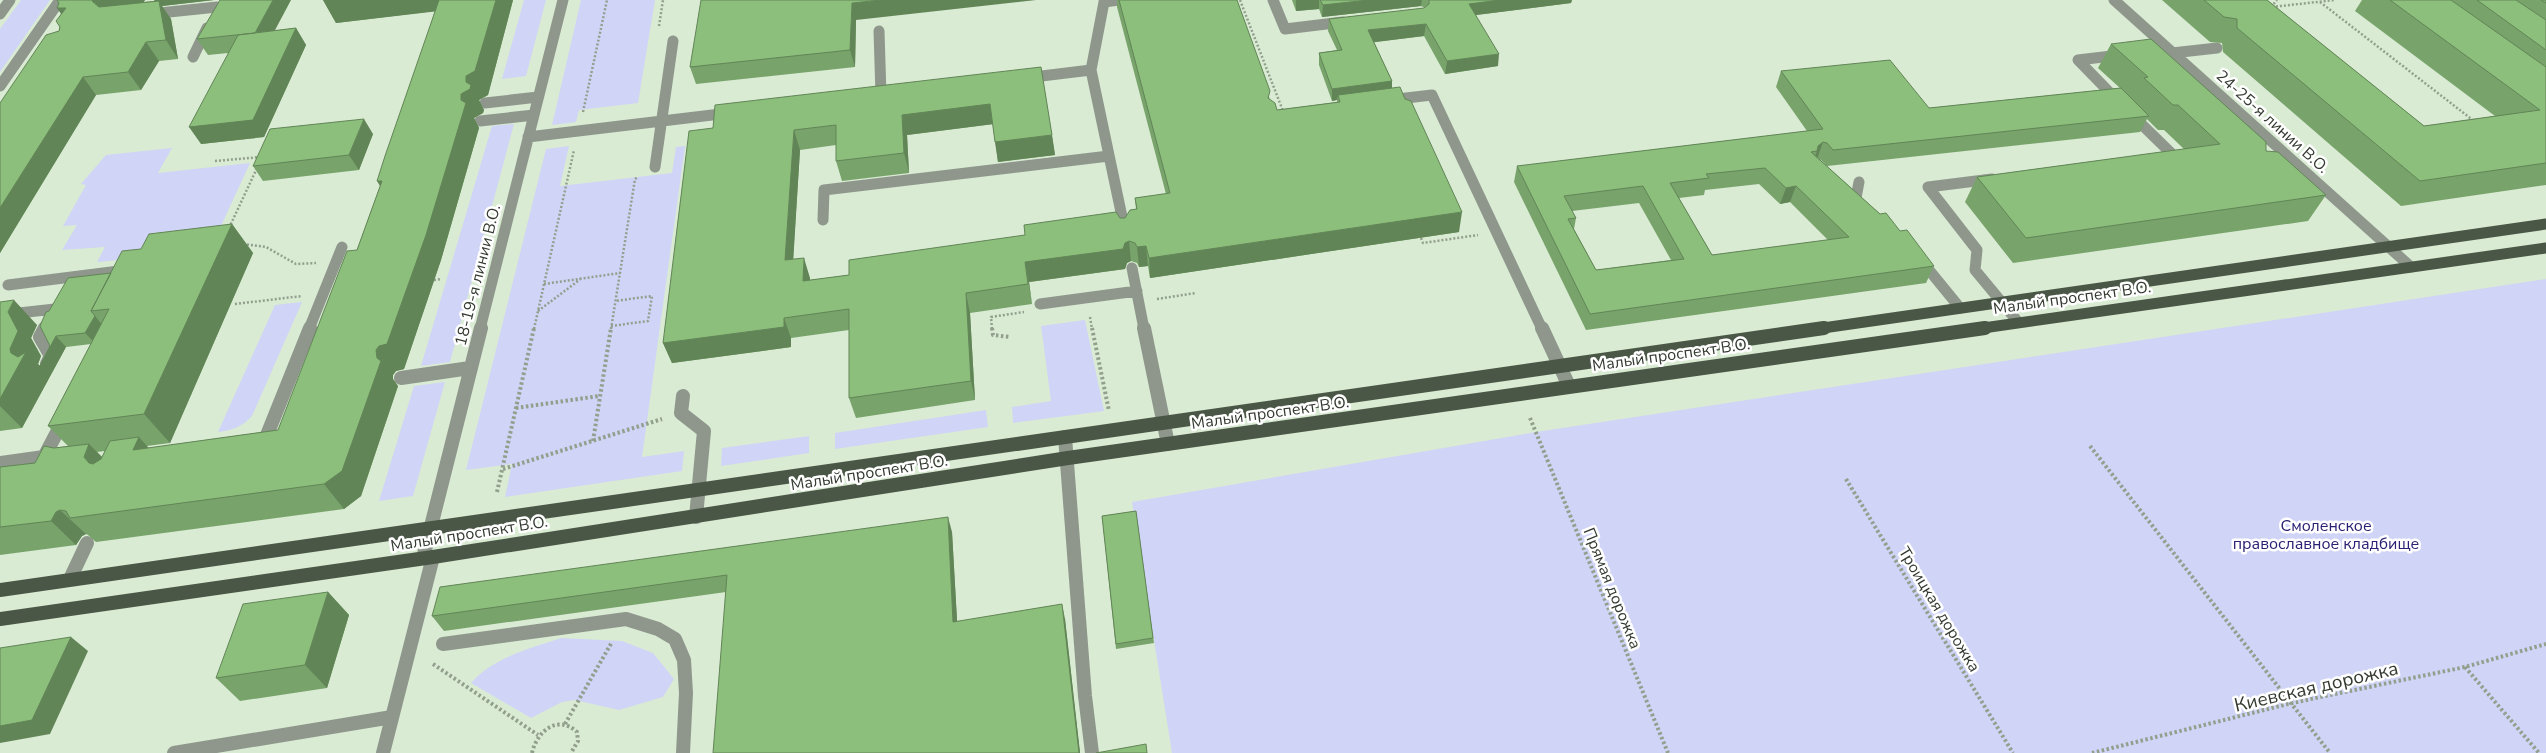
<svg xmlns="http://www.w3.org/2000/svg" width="2546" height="753" font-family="'Nunito Sans',sans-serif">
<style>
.green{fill:#d0d4f7}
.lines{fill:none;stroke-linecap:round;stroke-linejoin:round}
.path-far1{stroke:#929f8d;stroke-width:2.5;stroke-dasharray:2 2;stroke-linecap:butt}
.path{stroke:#929f8d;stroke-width:4;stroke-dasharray:2.5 2.5;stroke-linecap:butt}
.minor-far1{stroke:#8f978d;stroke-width:11}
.minor{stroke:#8f978d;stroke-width:14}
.major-far1{stroke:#4a5746;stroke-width:11}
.major{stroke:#4a5746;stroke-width:14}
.wall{fill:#78a36b;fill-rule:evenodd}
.shaded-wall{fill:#628557}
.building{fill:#8cbe7c;stroke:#628557;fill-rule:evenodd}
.labels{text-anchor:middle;stroke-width:5;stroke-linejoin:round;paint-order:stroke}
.street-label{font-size:16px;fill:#333a30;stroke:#fff}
.park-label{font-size:16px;fill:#2b2174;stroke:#fff}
.near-street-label{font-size:19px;fill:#333a30;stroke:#fff}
</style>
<rect width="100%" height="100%" fill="#d9ebd3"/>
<path class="green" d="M21,0H50L0,72V29Z
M524,0H546L526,76L502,79Z
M581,0H655L638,103L579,110L576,122L552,125Z
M514,124L450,362L421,366L492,126Z
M569,146L560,186L672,173L676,147L685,146L642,457L684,451L682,471L505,497L512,464L466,470L546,149Z
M172,148L158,173L250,163L221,226L151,233C136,260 126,260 97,262L105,247L62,250L77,225L63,226L86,185L81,184L106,155Z
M2546,279V753H1172L1132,502L1536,432Z
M302,302L252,416C242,427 233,430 218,432L275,305Z
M1085,320L1104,411L1013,423L1012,407L1051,401L1041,326Z
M445,382L413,496L379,501L414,386Z
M986,410L988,427L835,449V433Z
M809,436V453L721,466L722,448Z
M561,638L622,641L653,653L674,679L663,697L619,710L575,700L562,702L531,718L471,683C494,657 529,649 561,638Z"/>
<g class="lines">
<path class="path-far1" d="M1240,0L1283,111
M2320,2L2474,121
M2271,7L2277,0
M2272,7L2335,0
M659,26L663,0
M583,112L607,0
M215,161L261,157
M229,228L257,168
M1421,238L1423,243L1478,235
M243,244L266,247L296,264L316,263
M434,280L441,279
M544,284L620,273
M1157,299L1196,293
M235,304L302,296
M538,311L582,278
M1090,317L1092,329
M611,326L648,321L652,296L615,301
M534,329L574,150
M611,329L635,179L638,177
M992,329L991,317L1024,312"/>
<path class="path" d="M992,328L993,335L1010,337
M1092,328L1109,411
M516,408L599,396
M1530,418L1668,753
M593,441L611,328
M2090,446L2330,753
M503,469L662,419
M1846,479L2013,753
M497,492L534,328
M433,664L538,735
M2465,667L2539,753
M565,724L612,642
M532,753C537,731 558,714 577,732L578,741L571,753
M2092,753L2292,703L2465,667L2546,644"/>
<path class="minor-far1" d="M1273,0L1285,29L1343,22
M2114,0L2411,267
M0,14L10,0
M150,14L217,7
M879,31L881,95
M2147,51L2168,49
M2172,53L2217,48
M193,57L207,28
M1091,70L1104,2L1119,0
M1025,78L1091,70L1125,231
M0,86L60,0
M1389,100L1432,95L1542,329
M2118,101L2078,60L2120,55
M485,103L538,97
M2132,115L2173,155L2163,157
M480,121L534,115
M528,137L729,113
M655,167L673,41
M1992,179L1928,187L1977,250L1975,270L2018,322
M1856,198L1859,182
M823,220L824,190L1109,156
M1920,259L1960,308
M1132,268L1144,329
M8,285L127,270
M1040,304L1137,291
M0,315L55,309L44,329
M309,329L342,247
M480,329L563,0"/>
<path class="minor" d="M45,328L40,337L51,356L47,364
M1144,328L1168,444
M1542,328L1569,386
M401,378L470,368
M683,396L681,413L704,431L696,517
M1065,437L1085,696L1092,753
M257,441L265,440L310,328
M44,457L64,419
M0,463L44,457L54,459
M423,558L481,328
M70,579L87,543
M443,644L626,619L658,629L675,639L684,660L686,693L683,753
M174,753L392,717
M383,753L433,557"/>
<path class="major-far1" d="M1816,329L2546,224
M1976,329L2546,248"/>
<path class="major" d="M0,590L1824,328
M0,619L433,557L1068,458L1985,328"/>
</g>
<path class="wall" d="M57,0H145L143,2L155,1L154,0H214L162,6L171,19L178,59L159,61L141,90L96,95L0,253V103L59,31L61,14L59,3Z
M323,0H513L488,95L479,100L484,110L483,113L474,118L479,128L441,260L404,369L396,371L393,375V379L398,386L361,496L344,509L96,542L88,535L86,534L82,536L76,545L0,555V467L35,463L54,448L68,446L48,426L91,344L66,347L22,428L0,431V302L37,325L31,338L41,356L38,364L40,366L50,346L49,311L111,273L141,249L232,224L253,253L170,443L147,446L148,448L278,430L357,250L380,186L435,11L336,23ZM105,451L102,457L97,452Z
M1117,0H1237L1270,100L1277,110L1337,102V100L1332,101L1319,65V53L1337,50L1328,31L1329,19L1425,8L1421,6L1322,17L1319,9L1296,11L1292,0H1572L1571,3L1476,15L1498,66L1445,74L1424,36L1374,42L1392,81V88L1459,232L1150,278L1148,266L1139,267L1137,263L1131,261L1127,263L1125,269L1029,282L1032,304L970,313L975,400L856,418L849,398V330L791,338V347L672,363L663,343L713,128L1041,67L1055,155L998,162L993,124L907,135L909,173L842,181L836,161V145L800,150L793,259L810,278V280L849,275L1025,235L1120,218H1125L1136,209L1135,198L1166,194L1117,7Z
M2162,0H2267L2424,126L2495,116L2355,11L2362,0H2546V185L2401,206L2223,52L2222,43L2210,42Z
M856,20L855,67L696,84L690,67Z
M296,28L306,45L264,137L201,144L228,53L208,55L197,39Z
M2111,44L2266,151L2326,195L2308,221L2013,263L1965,202L1977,177L2184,149L2164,130H2158L2147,119L2140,132L1827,166L1821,160L1819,159L1880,214L1900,231L1934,266L1926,283L1586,330L1514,182L1517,166L1807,131L1776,87L1781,71L1929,108L2120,88L2098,68ZM1759,184L1780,204L1790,202L1828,240L1712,255L1679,198L1704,195L1705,190ZM1639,203L1671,260L1596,270L1574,229L1576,218L1572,211Z
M373,134L359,170L263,181L253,166Z
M1136,511L1154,643L1116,649L1102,516Z
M952,532L957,621L1065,619L1080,753L726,592L444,631L432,616Z
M328,592L349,615L327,688L240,701L216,678Z"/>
<path class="shaded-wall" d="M93,0H145L140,8L107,13L92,1Z
M154,0H214L162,6L171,19L178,59L166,40L158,6Z
M273,0H291L265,49L255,33Z
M323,0H451L456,9L336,23Z
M496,0H513L488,95L479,100L484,110L483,113L474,118L479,128L441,260L404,369L396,371L393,375V379L398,386L361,496L344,509L324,484L377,358L376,350L461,100V94L466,76Z
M881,0H1036L856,20L855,67L850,50L852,3Z
M1296,0H1319V9L1296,11Z
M1369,0H1422L1421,6L1322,17L1323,5Z
M1500,0H1572L1571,3L1468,16L1469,4Z
M57,8H66L70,27Z
M1426,24L1424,36L1368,43V30Z
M296,28L306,45L264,137L201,144L189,127Z
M146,42L159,61L141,90L128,72Z
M1499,54L1498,66L1445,74L1447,61Z
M83,77L96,95L0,253V208Z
M1392,81V93L1338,95L1337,100L1332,101V89Z
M990,104L994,124L907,135L909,173L904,153L902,115Z
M364,119L373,134L359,170L349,155Z
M794,130L800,150L792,280L785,260Z
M1052,135L1055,155L998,162L995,142Z
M1823,142L1817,159L1813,161L1817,151L1818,146Z
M377,181H382L392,206Z
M1796,186L1790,202L1780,204L1786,188Z
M1462,212L1459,232L1150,278L1149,258Z
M232,224L253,253L170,443L144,414Z
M1129,241L1131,261L1127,263L1125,269L1029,282L1032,304L1025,262Z
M1146,246L1148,266L1139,267L1137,247Z
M804,258L810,278L809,301L803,281Z
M966,293L970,313L975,400L971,381Z
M14,300L37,325L31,338L41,356L38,364L40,366L56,336L66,347L22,428L0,406V399L11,353L10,349L8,312Z
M95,316L104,327L95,343L85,333Z
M784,318L791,338V347L672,363L663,343Z
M139,437L161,462L133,450Z
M89,444L113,468L89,463L84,457Z
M60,510L86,534L82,536L76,545L51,521L56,512Z
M948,517L952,532L958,637L953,622Z
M328,592L349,615L327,688L305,665Z
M1062,604L1065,619L1080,753H1079Z
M71,637L88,651L50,734L0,743V726Z"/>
<path class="building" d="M57,0H93L92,1L99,7L159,1L166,40L146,42L128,72L83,77L0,208V103L46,35L59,31L60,27L56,21L66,8H57L59,3Z
M220,0H273L255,33L197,39Z
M439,0H496L475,71L466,76V82L471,85L470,89L461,94V100L466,103L426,235L387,344L379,346L376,350L377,358L381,361L342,471L324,484L70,518L66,511L60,510L56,512L51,521L0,527V467L35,463L44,446L54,448L89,444L84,457L89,463L93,464L101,459L110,441L139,437L133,450L278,430L347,251L357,250L382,181H377L385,156Z
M701,0H881L852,3L850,50L690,67Z
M1119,0H1237L1270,91L1268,98L1275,103L1277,110L1340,102L1338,95L1400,87L1405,99L1411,101L1462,212L1149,258L1146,246L1137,247L1135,243L1129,241L1125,243L1123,249L1025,262L1028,284L966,293L971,381L849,398V309L784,318V327L663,343L689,131L713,128L715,105L1041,67L1052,135L995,142L990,104L902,115L904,153L836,161V125L794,130L785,260L804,258L803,281L849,275V260L1025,235L1024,225L1116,212L1120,218H1125L1130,210L1137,209L1135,198L1170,193Z
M1320,0H1369L1323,5Z
M1429,0H1500L1469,4L1499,54L1447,61L1426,24L1368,30L1392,81L1332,89L1319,53L1342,50L1329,19L1424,8L1429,4Z
M2204,0H2267L2424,126L2540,110L2390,0H2451L2546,67V163L2420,181L2237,28V19L2224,17Z
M2477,0H2516L2546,20V50Z
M2541,0H2546V3Z
M296,28L253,120L189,127L238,35Z
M2151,39L2266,142V151L2278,152L2326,195L2026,238L1977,177L2220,144L2178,105H2173L2144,78L2148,77L2111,44Z
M1890,60L1929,108L2121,88L2149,116L1833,150L1827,143L1823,142L1818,146L1817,151L1811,152L1880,214L1886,213L1900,231L1907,230L1934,266L1590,314L1517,166L1823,129L1781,71ZM1765,168L1786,188L1796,186L1849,237L1712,255L1670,183L1709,178L1706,174ZM1643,186L1684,259L1596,270L1568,219L1576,218L1564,196Z
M364,119L349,155L253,166L270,129Z
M232,224L144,414L48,426L109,309L91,311L122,251L141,249L149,234Z
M111,273L91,311L95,316L85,333L56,336L40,366L50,346L40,326L46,312L49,311L68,278Z
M14,300L8,312L18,331L10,349L11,353L18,357L26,352L0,399V302Z
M1136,511L1153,638L1116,644L1102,516Z
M948,517L953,622L1062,604L1079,753H713L727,575L432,616L440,587Z
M328,592L305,665L216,678L243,604Z
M71,637L32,720L0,726V648Z
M1146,744L1147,753H1096Z"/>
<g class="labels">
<g class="street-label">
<text transform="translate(2273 121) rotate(42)" y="6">24-25-я линии В.О.</text>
<text transform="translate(477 275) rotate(-76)" y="6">18-19-я линии В.О.</text>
<text transform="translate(2072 297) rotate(-8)" y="6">Малый проспект В.О.</text>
<text transform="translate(1671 354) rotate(-8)" y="6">Малый проспект В.О.</text>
<text transform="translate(1270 412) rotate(-8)" y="6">Малый проспект В.О.</text>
<text transform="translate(869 472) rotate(-9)" y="6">Малый проспект В.О.</text>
<text transform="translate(469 533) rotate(-9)" y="6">Малый проспект В.О.</text>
<text transform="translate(1613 588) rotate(68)" y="6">Прямая дорожка</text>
<text transform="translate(1940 609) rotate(59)" y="6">Троицкая дорожка</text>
</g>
<g class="park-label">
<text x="2326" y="531">Смоленское<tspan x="2326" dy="18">православное кладбище</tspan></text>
</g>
<g class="near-street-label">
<text transform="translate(2316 686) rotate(-13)" y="7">Киевская дорожка</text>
</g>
</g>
</svg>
